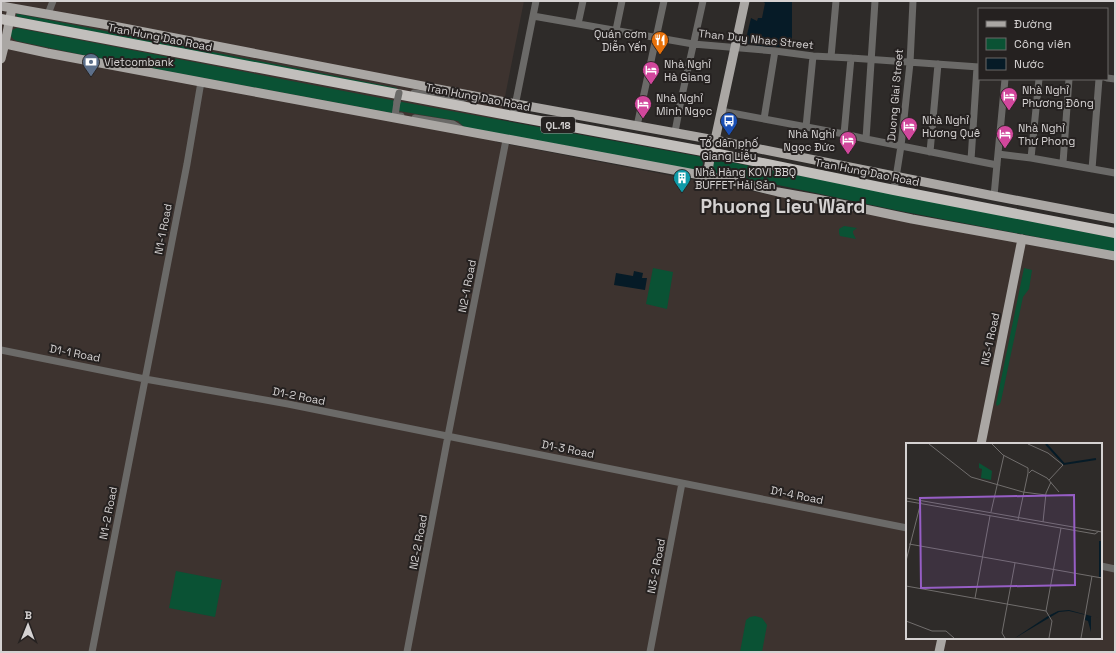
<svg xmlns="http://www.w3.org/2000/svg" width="1116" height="653" font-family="'Space Grotesk',sans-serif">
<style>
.built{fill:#3d332f;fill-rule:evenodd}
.green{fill:#0a5234}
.water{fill:#061b27}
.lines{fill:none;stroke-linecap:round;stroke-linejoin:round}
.minor{stroke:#6b6a68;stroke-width:7}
.major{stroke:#aaa7a4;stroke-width:9}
.highway{stroke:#c2bfbc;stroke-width:10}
.minor-bridge{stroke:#6b6a68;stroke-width:7}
.labels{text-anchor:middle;stroke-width:4;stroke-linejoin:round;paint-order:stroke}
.shield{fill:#252120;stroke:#a09d9d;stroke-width:1}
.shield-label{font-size:10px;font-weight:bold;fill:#d5d2d2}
.poi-label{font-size:11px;fill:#d5d2d2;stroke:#252120;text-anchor:start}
.street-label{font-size:11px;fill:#d5d2d2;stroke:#252120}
.town-label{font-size:19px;font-weight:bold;fill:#d5d2d2;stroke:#252120}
.inset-river{fill:none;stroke:#061b27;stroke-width:2}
.inset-road{fill:none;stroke:#716e6d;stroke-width:1}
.view{fill:#965ec5;fill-opacity:0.15;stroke:#965ec5;stroke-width:2}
.inset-edge{fill:none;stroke:#d5d2d2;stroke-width:2}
</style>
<rect width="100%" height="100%" fill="#2e2b29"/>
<path class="built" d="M1,1H524L496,142L1115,261V652H1ZM907,444H1101V638H907Z"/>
<path class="green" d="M17,14H18L397,88L396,91L18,17L16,15Z
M17,28L375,97L702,157L703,164L700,170L697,171L464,127L458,121L393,110L392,113L102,59L17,41L13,39L10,34L12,30Z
M714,160H720L1115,238V252L895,210L778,185L714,173L712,171Z
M844,226L857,228L853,231V233L856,239L840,236L839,233V229Z
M653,268L673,272L667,309L646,304Z
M1024,268L1032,270L1029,289L1023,297L1001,401L1000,404L997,406L996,404Z
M176,571L222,580L215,617L169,608Z
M755,616L762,618L767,625L762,652H740L746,620L750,617Z"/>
<path class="water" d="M762,1H792V46C776,48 761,47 745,43L751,18L757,21L758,18H762L765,3Z
M634,271L643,273L642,278H647L645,290L614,285L616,273L633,276Z"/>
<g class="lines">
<path class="minor" d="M48,14L53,1
M533,16L693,44L775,51L813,56L851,58L979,67
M578,24L583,1
M616,30L622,1
M831,57L836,1
M1107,78L1115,79
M414,93L462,99L473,95
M397,102L395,116H401
M721,111L844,134L866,139L997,165
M513,116L536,1
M415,118L453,124L461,129
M764,119L775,51
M637,126L664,1
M806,127L813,56
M675,132L681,100L703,1
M844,134L851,58
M866,139L875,1
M930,152L938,64
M998,154L1031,158L1115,173
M1031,158L1039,79
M971,160L977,67
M1063,163L1069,79
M1092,169L1099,79
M894,190L901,146L910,63L913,1
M994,196L1005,79
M1,350L145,379L288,404L432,433L907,528
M1101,566L1115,569
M92,652L187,164L201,82
M407,652L448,436L506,140
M650,652L682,483"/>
<path class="major" d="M1,6L103,24L516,104L715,140L994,196L1115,219
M1,43L47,53L201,82L738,182L778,192L817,199L912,219L1115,256
M1,59L5,43L11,13
M707,176L710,159L715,140L745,1
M981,444L1022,239
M939,652L942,638"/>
<path class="highway" d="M1,19L513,116L719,154L894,190L1115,233"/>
<path class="minor-bridge" d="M397,102L399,93"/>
</g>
<defs>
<symbol id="restaurant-pin" viewBox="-11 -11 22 30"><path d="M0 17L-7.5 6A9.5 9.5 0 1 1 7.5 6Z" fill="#e8710a" stroke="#252120"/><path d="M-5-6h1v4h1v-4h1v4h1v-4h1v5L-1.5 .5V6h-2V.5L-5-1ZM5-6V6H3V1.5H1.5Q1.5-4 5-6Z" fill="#fff"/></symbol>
<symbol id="bank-pin" viewBox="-11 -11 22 30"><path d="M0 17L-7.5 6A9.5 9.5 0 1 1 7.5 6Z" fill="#5c6f8a" stroke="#252120"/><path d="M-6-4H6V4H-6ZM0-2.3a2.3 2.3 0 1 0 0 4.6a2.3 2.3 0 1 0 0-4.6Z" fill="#fff"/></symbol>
<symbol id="hotel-pin" viewBox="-11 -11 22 30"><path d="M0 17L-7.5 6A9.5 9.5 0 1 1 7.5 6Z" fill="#d1479c" stroke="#252120"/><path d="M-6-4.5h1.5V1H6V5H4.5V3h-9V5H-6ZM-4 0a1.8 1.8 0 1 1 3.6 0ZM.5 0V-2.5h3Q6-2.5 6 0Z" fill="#fff"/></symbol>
<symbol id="bus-pin" viewBox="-11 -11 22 30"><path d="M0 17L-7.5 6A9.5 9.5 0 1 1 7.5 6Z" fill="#1a4fb4" stroke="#252120"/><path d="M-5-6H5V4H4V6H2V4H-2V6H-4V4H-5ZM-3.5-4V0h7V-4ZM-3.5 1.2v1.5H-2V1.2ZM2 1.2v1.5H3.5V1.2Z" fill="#fff"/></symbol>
<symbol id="building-pin" viewBox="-11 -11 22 30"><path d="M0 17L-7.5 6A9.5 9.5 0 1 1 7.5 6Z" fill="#0f9aa8" stroke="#252120"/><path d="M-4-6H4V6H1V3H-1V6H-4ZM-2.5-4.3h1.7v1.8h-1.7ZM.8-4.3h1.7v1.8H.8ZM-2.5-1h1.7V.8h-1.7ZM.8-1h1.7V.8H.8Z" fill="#fff"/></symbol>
</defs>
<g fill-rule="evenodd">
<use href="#restaurant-pin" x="650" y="30" width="20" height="27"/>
<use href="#bank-pin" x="81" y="52" width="20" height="27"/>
<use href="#hotel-pin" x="641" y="60" width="20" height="27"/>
<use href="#hotel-pin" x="999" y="86" width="20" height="27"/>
<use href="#hotel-pin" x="633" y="94" width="20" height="27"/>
<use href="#bus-pin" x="719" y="111" width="20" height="27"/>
<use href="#hotel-pin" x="899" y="116" width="20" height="27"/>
<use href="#hotel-pin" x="995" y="124" width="20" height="27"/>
<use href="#hotel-pin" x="838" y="130" width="20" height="27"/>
<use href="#building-pin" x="672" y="168" width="20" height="27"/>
</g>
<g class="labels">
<rect class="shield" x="541" y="117" width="34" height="16" rx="3"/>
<g class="shield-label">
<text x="558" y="129">QL.18</text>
</g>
<g class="poi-label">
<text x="647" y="38" text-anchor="end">Quán cơm<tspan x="647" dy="13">Diễn Yến</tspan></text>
<text x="104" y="66">Vietcombank</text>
<text x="664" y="68">Nhà Nghỉ<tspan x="664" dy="13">Hà Giang</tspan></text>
<text x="1022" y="94">Nhà Nghỉ<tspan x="1022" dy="13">Phương Đông</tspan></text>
<text x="656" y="102">Nhà Nghỉ<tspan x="656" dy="13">Minh Ngọc</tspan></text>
<text x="922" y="124">Nhà Nghỉ<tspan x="922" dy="13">Hương Quê</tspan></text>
<text x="1018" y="132">Nhà Nghỉ<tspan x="1018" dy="13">Thư Phong</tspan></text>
<text x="835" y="138" text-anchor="end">Nhà Nghỉ<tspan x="835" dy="13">Ngọc Đức</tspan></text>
<text x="729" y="147" text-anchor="middle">Tổ dân phố<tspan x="729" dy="13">Giang Liễu</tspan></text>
<text x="695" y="176">Nhà Hàng KOVI BBQ<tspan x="695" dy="13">BUFFET Hải Sản</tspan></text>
</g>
<g class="street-label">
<text transform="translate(160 37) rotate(11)" y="4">Tran Hung Dao Road</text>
<text transform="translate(756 39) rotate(6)" y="4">Than Duy Nhac Street</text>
<text transform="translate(895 95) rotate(-85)" y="4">Duong Giai Street</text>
<text transform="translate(478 97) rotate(11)" y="4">Tran Hung Dao Road</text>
<text transform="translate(867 172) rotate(11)" y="4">Tran Hung Dao Road</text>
<text transform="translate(163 229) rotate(-79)" y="4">N1-1 Road</text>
<text transform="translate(467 286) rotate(-79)" y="4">N2-1 Road</text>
<text transform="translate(990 339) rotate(-78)" y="4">N3-1 Road</text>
<text transform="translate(75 353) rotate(11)" y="4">D1-1 Road</text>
<text transform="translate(299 396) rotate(11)" y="4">D1-2 Road</text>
<text transform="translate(568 449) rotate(11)" y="4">D1-3 Road</text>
<text transform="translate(797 495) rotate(11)" y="4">D1-4 Road</text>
<text transform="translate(108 513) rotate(-79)" y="4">N1-2 Road</text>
<text transform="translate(418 542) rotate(-79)" y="4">N2-2 Road</text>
<text transform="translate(656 566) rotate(-79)" y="4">N3-2 Road</text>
</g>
<g class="town-label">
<text x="783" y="213">Phuong Lieu Ward</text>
</g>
</g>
<g transform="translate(906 443)">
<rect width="196" height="196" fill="#2e2b29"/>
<path d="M73,20L86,28L85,37L75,35L76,26L73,25Z" fill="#0a5234"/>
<path d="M163,167L196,176L185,173V189L182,178L179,177L180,172L163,168L153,169L109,195L142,173L152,168Z" fill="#061b27"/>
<path class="inset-river" d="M140,1L158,21L190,16M194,98V134"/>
<path class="inset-road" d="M23,1L65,34L117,49L140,52M86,1L97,12L122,25V30M122,1L142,10L157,22L143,37M123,30L126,27L141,35L153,49M0,55L196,89M0,58L189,91L193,88M85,69L98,12M112,77L122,30M137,79L140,50L145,39M3,101L196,135M0,118L15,59M0,143L140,168M69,155L84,73M140,168L155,85M140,168L146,178L143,195M0,178L26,188H40L48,195M99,195L96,190L109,120M175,195L186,133"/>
<path class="view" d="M168,52L169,142L15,145L14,55Z"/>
<rect width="196" height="196" class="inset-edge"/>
</g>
<rect width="1116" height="653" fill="none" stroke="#d5d2d2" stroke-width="4"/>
<rect x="978" y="8" width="130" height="72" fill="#252120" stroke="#6b6867"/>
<rect x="986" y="21" width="20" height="6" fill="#aaa7a4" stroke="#6b6867"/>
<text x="1014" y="28" font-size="12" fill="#d5d2d2">Đường</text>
<rect x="986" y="38" width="20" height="12" fill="#0a5234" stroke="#6b6867"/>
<text x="1014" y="48" font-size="12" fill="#d5d2d2">Công viên</text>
<rect x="986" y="58" width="20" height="12" fill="#061b27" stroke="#6b6867"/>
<text x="1014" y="68" font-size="12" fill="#d5d2d2">Nước</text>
<g transform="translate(28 625) rotate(1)" stroke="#252120" stroke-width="3" paint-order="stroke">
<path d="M0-3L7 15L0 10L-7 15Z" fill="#d5d2d2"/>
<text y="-6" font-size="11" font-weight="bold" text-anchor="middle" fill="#d5d2d2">B</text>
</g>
</svg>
